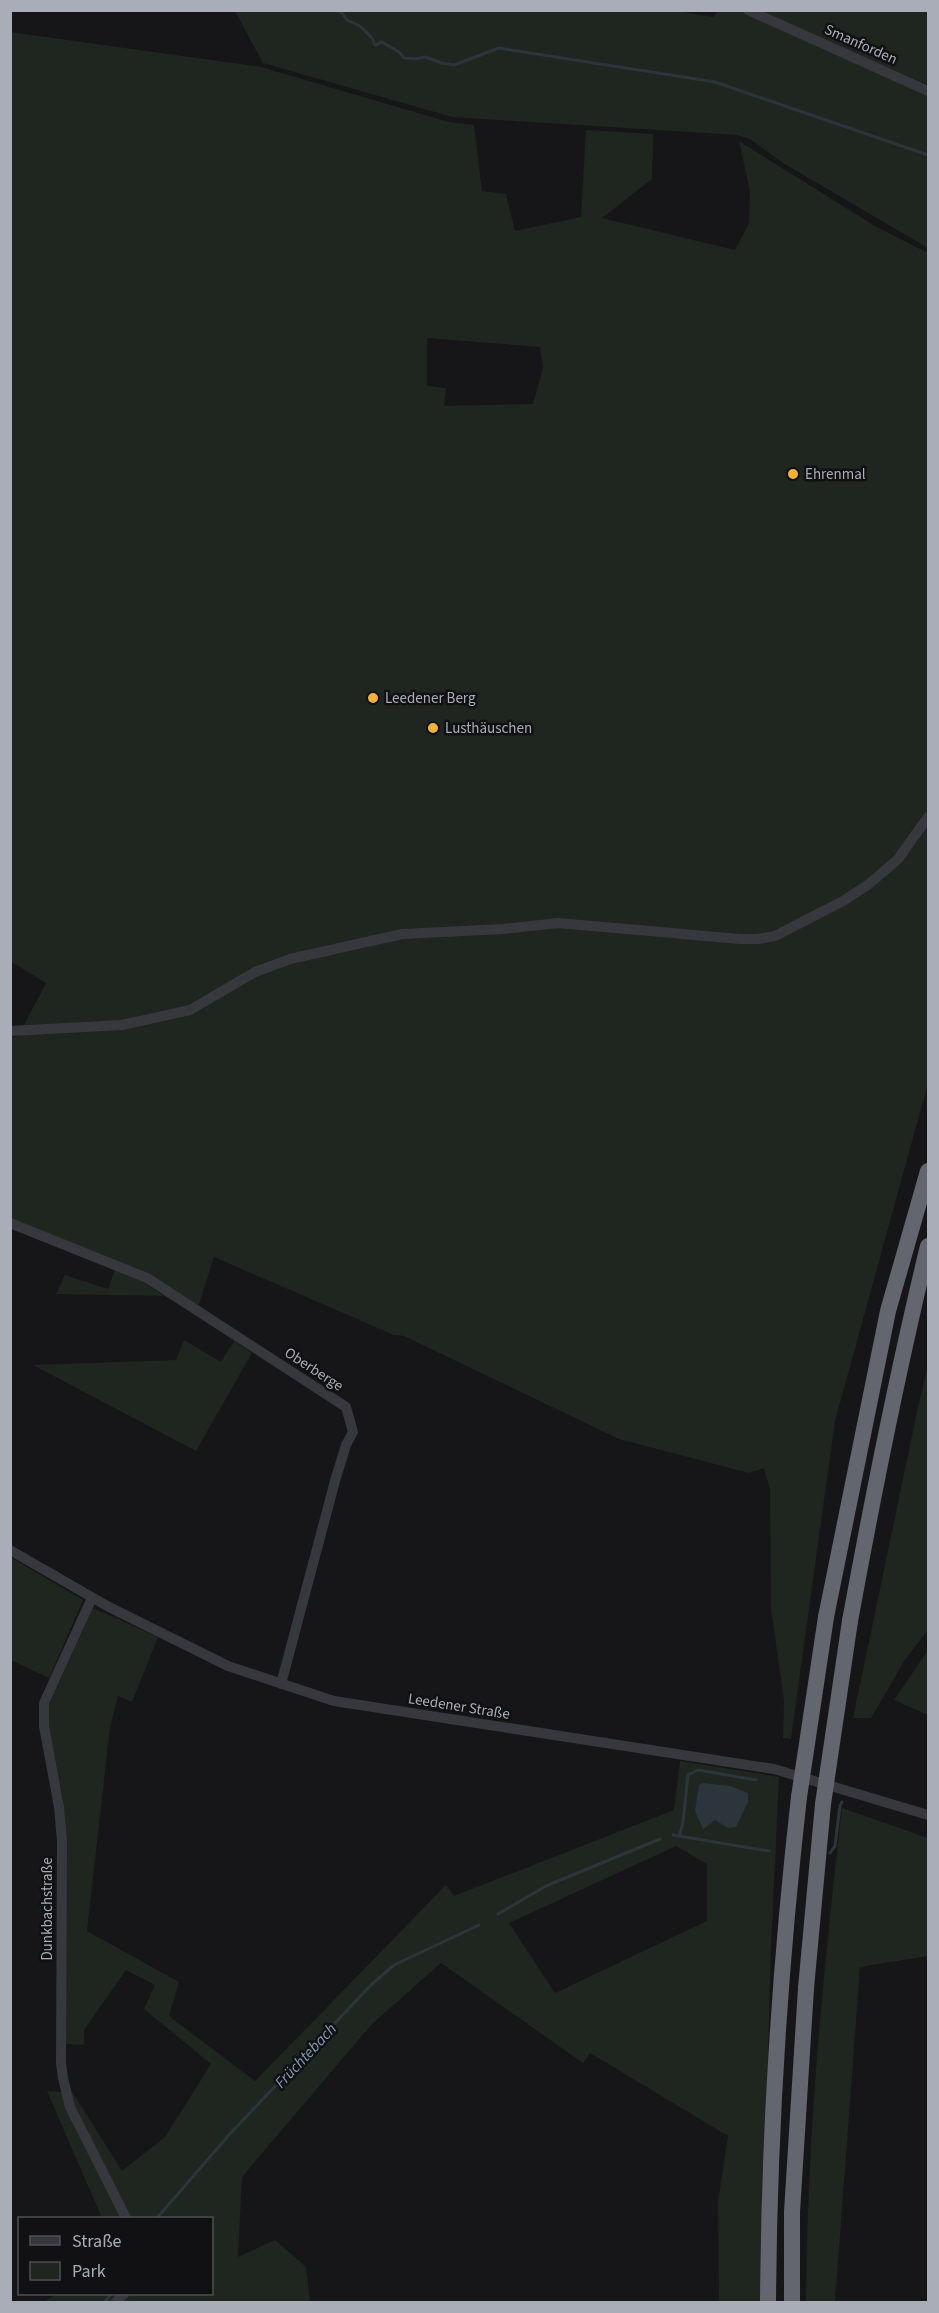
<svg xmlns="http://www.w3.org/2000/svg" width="939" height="2313" font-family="'Source Sans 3',sans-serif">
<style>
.green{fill:#1e261f;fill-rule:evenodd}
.water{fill:#2c353c}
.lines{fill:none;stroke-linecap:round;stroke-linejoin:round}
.stream{stroke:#2c353c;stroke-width:3}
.minor{stroke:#37383d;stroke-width:10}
.highway{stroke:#63666e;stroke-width:16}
.highway-bridge{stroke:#63666e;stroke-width:16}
.poi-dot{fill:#f2b134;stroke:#111113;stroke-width:2}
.labels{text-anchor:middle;stroke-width:5;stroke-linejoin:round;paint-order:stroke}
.street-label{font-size:15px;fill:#a8adb8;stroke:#111113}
.poi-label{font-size:15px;fill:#a8adb8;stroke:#111113;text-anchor:start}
.water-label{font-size:16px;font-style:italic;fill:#7f9bb3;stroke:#111113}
</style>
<rect width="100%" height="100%" fill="#161618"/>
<path class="green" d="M672,10L713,17L718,11H743L928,93V248L783,163L750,139L737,135L452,117L263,63L235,11Z
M755,11H928V85Z
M10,32L261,67L449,122L474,125L482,191L506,194L515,231L581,217L586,130L653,134L652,179L602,218L735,250L749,223L750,192L739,141L875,226L928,253V1083L835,1421L791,1739L783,1738L784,1701L771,1608L770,1489L764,1468L749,1473L619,1439L404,1336L394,1335L214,1257L198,1307L11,1221V1037L18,1036L46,983L10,961ZM427,338L540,347L543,368L533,404L444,406L446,388L427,386Z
M115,1270L145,1283L164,1296L56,1294L65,1275L108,1289Z
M184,1340L221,1362L234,1341L252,1353L196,1451L33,1365L176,1360Z
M928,1366V1630L904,1661L871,1718H853L918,1407Z
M10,1557L83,1600L49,1678L11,1660Z
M93,1608L158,1637L132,1702L118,1696L110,1727L87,1931L179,1982L169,2016L255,2081L446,1885L454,1896L674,1810L680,1761L779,1777L771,1946L761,2302H719L718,2202L728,2136L590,2053L583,2063L441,1963L371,2025L242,2177L238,2257L275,2240L306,2267L310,2302H43L57,2294H212V2218H102L47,2091L73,2093L122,2171L165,2137L211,2064L144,2009L155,1985L126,1970L84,2030V2045L66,2044V1843L63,1799L48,1724L49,1705ZM676,1846L707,1864V1921L555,1993L509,1923Z
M928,1650V1715L894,1700Z
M842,1808L928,1838V1956L860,1967L835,2302H806C807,2137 823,1973 842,1808Z"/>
<path class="water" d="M703,1783L730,1786L748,1793V1802L736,1827L728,1828L715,1820L703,1829L695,1811L699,1785Z"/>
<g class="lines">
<path class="stream" d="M328,10H329
M337,10L342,13L347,20L360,26L372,38L375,45L382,42L399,52L404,58L416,59L425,57L442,63L454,65L499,48L715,82L928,155
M680,1834L683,1822L688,1775L698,1770L756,1780
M673,1835L769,1851
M830,1853L835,1846L840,1806L842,1802
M498,1914L546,1886L660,1839
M157,2218L228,2136L371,1985L394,1965L479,1925
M105,2302L111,2294"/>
<path class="minor" d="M748,10L928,91
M10,1031L122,1025L190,1010L255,972L290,959L402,934L504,929L558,923L740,939H758L775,936L843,901L869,884L898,859L928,817
M10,1223L147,1278L346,1407L353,1432L346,1445L335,1481L281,1684
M10,1550L109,1607L228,1666L334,1701L774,1769L928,1815
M92,1598L44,1703V1726L59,1807L62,1841L61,2063L63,2078L70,2107L126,2218
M116,2302L124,2294"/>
<path class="highway" d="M826,1617L888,1311L928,1171
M850,1621C873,1495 898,1370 928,1246
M768,2302C769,2134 780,1965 799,1797
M792,2302V2212L806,1988"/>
<path class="highway-bridge" d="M799,1797L826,1617
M806,1988L823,1804L850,1621"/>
</g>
<g class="poi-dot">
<circle cx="793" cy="474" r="6"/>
<circle cx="373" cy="698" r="6"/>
<circle cx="433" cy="728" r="6"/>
</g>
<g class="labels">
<g class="street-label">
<text transform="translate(861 44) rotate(24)" y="5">Smanforden</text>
<text transform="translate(314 1369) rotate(33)" y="5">Oberberge</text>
<text transform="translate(459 1706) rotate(9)" y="5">Leedener Straße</text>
<text transform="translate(47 1909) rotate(-90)" y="5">Dunkbachstraße</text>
</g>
<g class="poi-label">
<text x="805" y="479">Ehrenmal</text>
<text x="385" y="703">Leedener Berg</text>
<text x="445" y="733">Lusthäuschen</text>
</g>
<g class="water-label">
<text transform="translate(305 2055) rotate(-47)" y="6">Früchtebach</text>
</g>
</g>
<rect width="939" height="2313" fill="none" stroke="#a8adb8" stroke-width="24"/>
<rect x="18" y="2217" width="195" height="78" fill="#111113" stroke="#4d4f55" stroke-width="1.5"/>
<rect x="30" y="2236" width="30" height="9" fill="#37383d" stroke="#4d4f55" stroke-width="1.5"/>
<text x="72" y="2247" font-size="18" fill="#a8adb8">Straße</text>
<rect x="30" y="2262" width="30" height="18" fill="#1e261f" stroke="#4d4f55" stroke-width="1.5"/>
<text x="72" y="2277" font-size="18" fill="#a8adb8">Park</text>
</svg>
